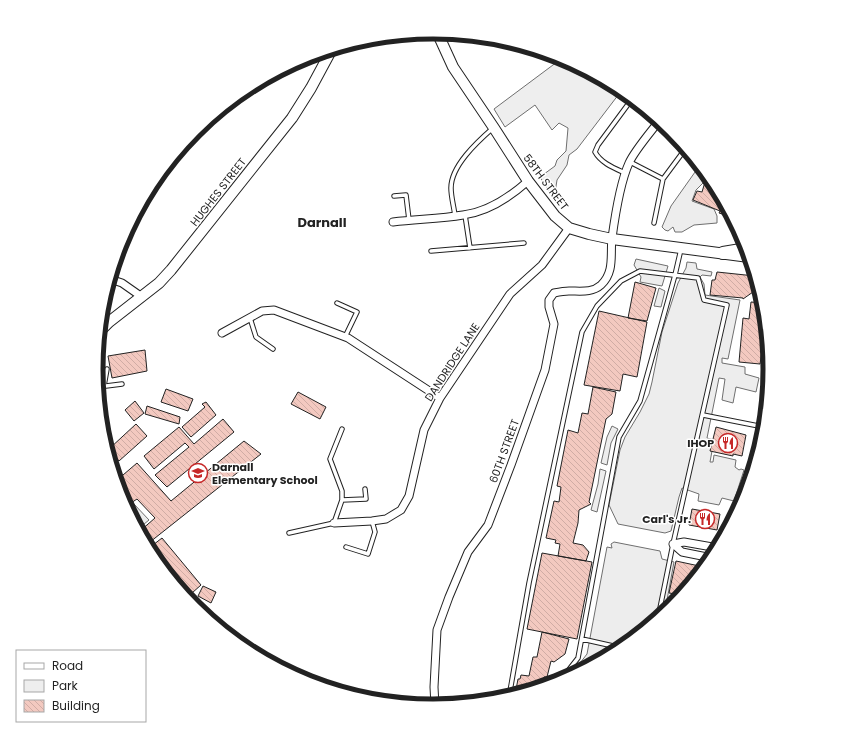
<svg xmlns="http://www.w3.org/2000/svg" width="866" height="738" font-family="Poppins,sans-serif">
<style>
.green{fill:#eee;stroke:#6f6f6f}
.parking{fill:#ededed;stroke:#6f6f6f}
.building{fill:url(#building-back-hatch);stroke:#222}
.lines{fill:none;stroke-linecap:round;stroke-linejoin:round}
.lane-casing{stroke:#222;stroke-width:5.5}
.street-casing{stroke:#222;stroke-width:9}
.secondary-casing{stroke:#222;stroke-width:12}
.primary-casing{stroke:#222;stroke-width:14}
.lane{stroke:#fff;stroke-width:3.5}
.street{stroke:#fff;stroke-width:7}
.secondary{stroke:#fff;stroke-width:10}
.primary{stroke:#fff;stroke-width:12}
.labels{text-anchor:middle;stroke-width:3;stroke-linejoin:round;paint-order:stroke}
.street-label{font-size:11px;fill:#222;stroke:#fff}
.poi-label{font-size:11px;font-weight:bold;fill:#222;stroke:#fff;text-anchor:end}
.quarter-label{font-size:13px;font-weight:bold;fill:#222;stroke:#fff}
.rim{fill:none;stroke:#222;stroke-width:5}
</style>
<defs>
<pattern id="building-back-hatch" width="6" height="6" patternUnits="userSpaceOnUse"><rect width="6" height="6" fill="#f3c9c0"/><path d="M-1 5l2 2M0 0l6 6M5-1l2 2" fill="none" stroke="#d0aca5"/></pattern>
</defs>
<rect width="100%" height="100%" fill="#fff"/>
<path class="green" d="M561,57L622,90L577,149L569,155L567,165L557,180L554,199L540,177L555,166L557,160L566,151L568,128L559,123L552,130L535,105L505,127L494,109L557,62Z"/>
<path class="parking" d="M700,165L709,177L696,190L692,201L714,209L717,216V223L694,225L682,232H675L673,227L668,231L665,230L662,227L671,206Z
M636,259L668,266L662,286L640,282L641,277L634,265Z
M687,262L696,263L697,269L712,272L711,276L702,275L700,277L704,284L705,295L740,300L728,359L722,358V363L745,367V374L759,378L756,392L736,387L733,403L722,400L725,379L719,378L707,438L714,440L710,462H713L714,455L736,460L735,467L739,470L741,469L744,470L734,501L722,498L719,505L698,501L699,494L682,488L679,497L671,531L665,533L618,524L609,505L620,450L625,437L640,412L649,394L652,382L662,332L678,283L686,268Z
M659,288L665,291L661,307L654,306Z
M612,426L618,429L611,443L607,465L601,463L607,437Z
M600,469L606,471L597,512L591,510L598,484Z
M123,500L130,508L134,504L149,520L138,529Z
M614,542L660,551L662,559L674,562L667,600L675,603L671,607L620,649L570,676L587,654L607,547L612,548L611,544Z"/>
<path class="building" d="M705,182L715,186L732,217L719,213L720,211L693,200L697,191L702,192Z
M717,272L755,276L752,289L753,292L743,299V298L710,295L712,280H715Z
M635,282L656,288L647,321L628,318Z
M751,302L764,303L766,329L764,351H762L760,364L739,362L743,318L749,319Z
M599,311L647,322L637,377L623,374L620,391L584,385Z
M145,350L147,371L112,378L108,356Z
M593,387L616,392L612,414L606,419L589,502L591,504L579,510L578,523L573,543L583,545L589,552L586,561L558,556L560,544L555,543L556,540L546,538L554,501L559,502L561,487L557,486L568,430L578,433L582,413L588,414Z
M166,389L193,399L188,411L161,402Z
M298,392L326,407L320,419L291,404Z
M135,401L144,413L134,421L125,410Z
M206,402L216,415L191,437L182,427L205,407L202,404Z
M147,406L180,417L179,424L145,414Z
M223,419L234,432L167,487L155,475L189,447L185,443L154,469L144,456L179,427L194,444Z
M136,424L147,436L119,461L109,449Z
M716,427L746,435L742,456L733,454V456L710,451Z
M244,441L261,454L150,542L140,531L155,518L137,499L131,503L119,488L116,481L137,463L171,501Z
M692,509L720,514L717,530L689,525Z
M162,538L201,585L192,593L153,545Z
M542,553L592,562L577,639L527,629Z
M676,561L704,567L681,595L669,593Z
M203,586L216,592L211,603L198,596Z
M542,632L569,639L565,654L554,662L551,661L547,677H544L543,684H538L537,688L515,695L518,679H520L521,675L529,676L533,657H537Z"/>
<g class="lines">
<defs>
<path id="lane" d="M630,162L663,179L686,148
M625,173C614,168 601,163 595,152L598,145L632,99
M394,196L406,195L409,220
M465,215L470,248
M455,216C454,207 451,197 451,188C451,166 477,142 493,128
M654,223L663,179
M431,251L524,243
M337,303L357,312L345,337
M250,318L256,337L273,349
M104,386L107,369
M98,387L122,384
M703,415L764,427
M342,429L330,459L342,491V500
M289,533L334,523L342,500L366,499L365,489
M346,547L368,554L375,532L372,521
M662,604L671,607
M582,639L622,648
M560,681L578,658L619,437L640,401L675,275L681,249
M509,697L529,583L582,332L597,306L621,281L640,271L698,278L704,300L727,305L673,544L658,618"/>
<path id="street" d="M393,222C417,219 440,219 463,215C487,212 510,197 528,181
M110,279L122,283L142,297
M222,333L262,311L274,310L348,338L440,398
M334,523L372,521L386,519L401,510L409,496L424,430L440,398L510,294L542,265L569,228
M673,544L684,542L718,548
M673,544L682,552L712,558
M435,706L434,687L437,630L449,597L468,552L488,525L511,465L545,370L554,324L549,307V300L554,293C559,292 564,291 569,291C581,291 592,293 601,285C615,272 610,254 612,238C615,216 620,183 629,163C635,150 650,133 659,121"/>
<path id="secondary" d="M437,32L453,67L494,128L528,181L555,216L569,228L589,234L612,239L749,257
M100,331L109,322L159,283L171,270L292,118L311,88L332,49"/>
<path id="primary" d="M723,253L747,249"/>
</defs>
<use href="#lane" class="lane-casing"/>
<use href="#street" class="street-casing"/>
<use href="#secondary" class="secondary-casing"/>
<use href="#primary" class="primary-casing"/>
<use href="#lane" class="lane"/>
<use href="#street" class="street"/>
<use href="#secondary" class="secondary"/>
<use href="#primary" class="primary"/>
</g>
<defs>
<symbol id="restaurant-ring" viewBox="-11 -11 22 22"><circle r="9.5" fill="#fff" stroke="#c62828" stroke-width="1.5"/><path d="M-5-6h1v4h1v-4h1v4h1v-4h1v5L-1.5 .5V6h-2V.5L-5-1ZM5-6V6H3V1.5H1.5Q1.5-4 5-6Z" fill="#c62828"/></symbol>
<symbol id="school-ring" viewBox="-11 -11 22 22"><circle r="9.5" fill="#fff" stroke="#c62828" stroke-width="1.5"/><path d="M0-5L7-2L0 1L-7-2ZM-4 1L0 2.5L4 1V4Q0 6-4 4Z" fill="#c62828"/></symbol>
</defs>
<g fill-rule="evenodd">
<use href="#restaurant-ring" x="717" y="432" width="22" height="22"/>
<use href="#school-ring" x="187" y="462" width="22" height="22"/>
<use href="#restaurant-ring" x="694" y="508" width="22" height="22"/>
</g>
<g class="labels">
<g class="street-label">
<text transform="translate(546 182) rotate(53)" y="4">58TH STREET</text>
<text transform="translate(218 192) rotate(-52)" y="4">HUGHES STREET</text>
<text transform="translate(452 362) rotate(-57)" y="4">DANDRIDGE LANE</text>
<text transform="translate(504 451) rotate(-70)" y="4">60TH STREET</text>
</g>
<g class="poi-label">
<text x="714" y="447">IHOP</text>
<text x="212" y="471" text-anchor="start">Darnall<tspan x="212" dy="13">Elementary School</tspan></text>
<text x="691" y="523">Carl's Jr.</text>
</g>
<g class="quarter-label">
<text x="322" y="227">Darnall</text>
</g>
</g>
<path d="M0 0H866V738H0ZM103 369a330 330 0 1 1 660 0a330 330 0 1 1-660 0Z" fill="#fff" fill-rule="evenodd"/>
<path class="rim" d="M103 369a330 330 0 1 1 660 0a330 330 0 1 1-660 0Z"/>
<rect x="16" y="650" width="130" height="72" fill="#ffffff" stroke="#a7a7a7"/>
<rect x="24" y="663" width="20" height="6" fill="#ffffff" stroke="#a7a7a7"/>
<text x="52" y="670" font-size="12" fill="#222222">Road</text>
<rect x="24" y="680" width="20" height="12" fill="#eeeeee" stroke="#a7a7a7"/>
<text x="52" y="690" font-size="12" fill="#222222">Park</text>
<rect x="24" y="700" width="20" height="12" fill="url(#building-back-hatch)" stroke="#a7a7a7"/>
<text x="52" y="710" font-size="12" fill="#222222">Building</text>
</svg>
